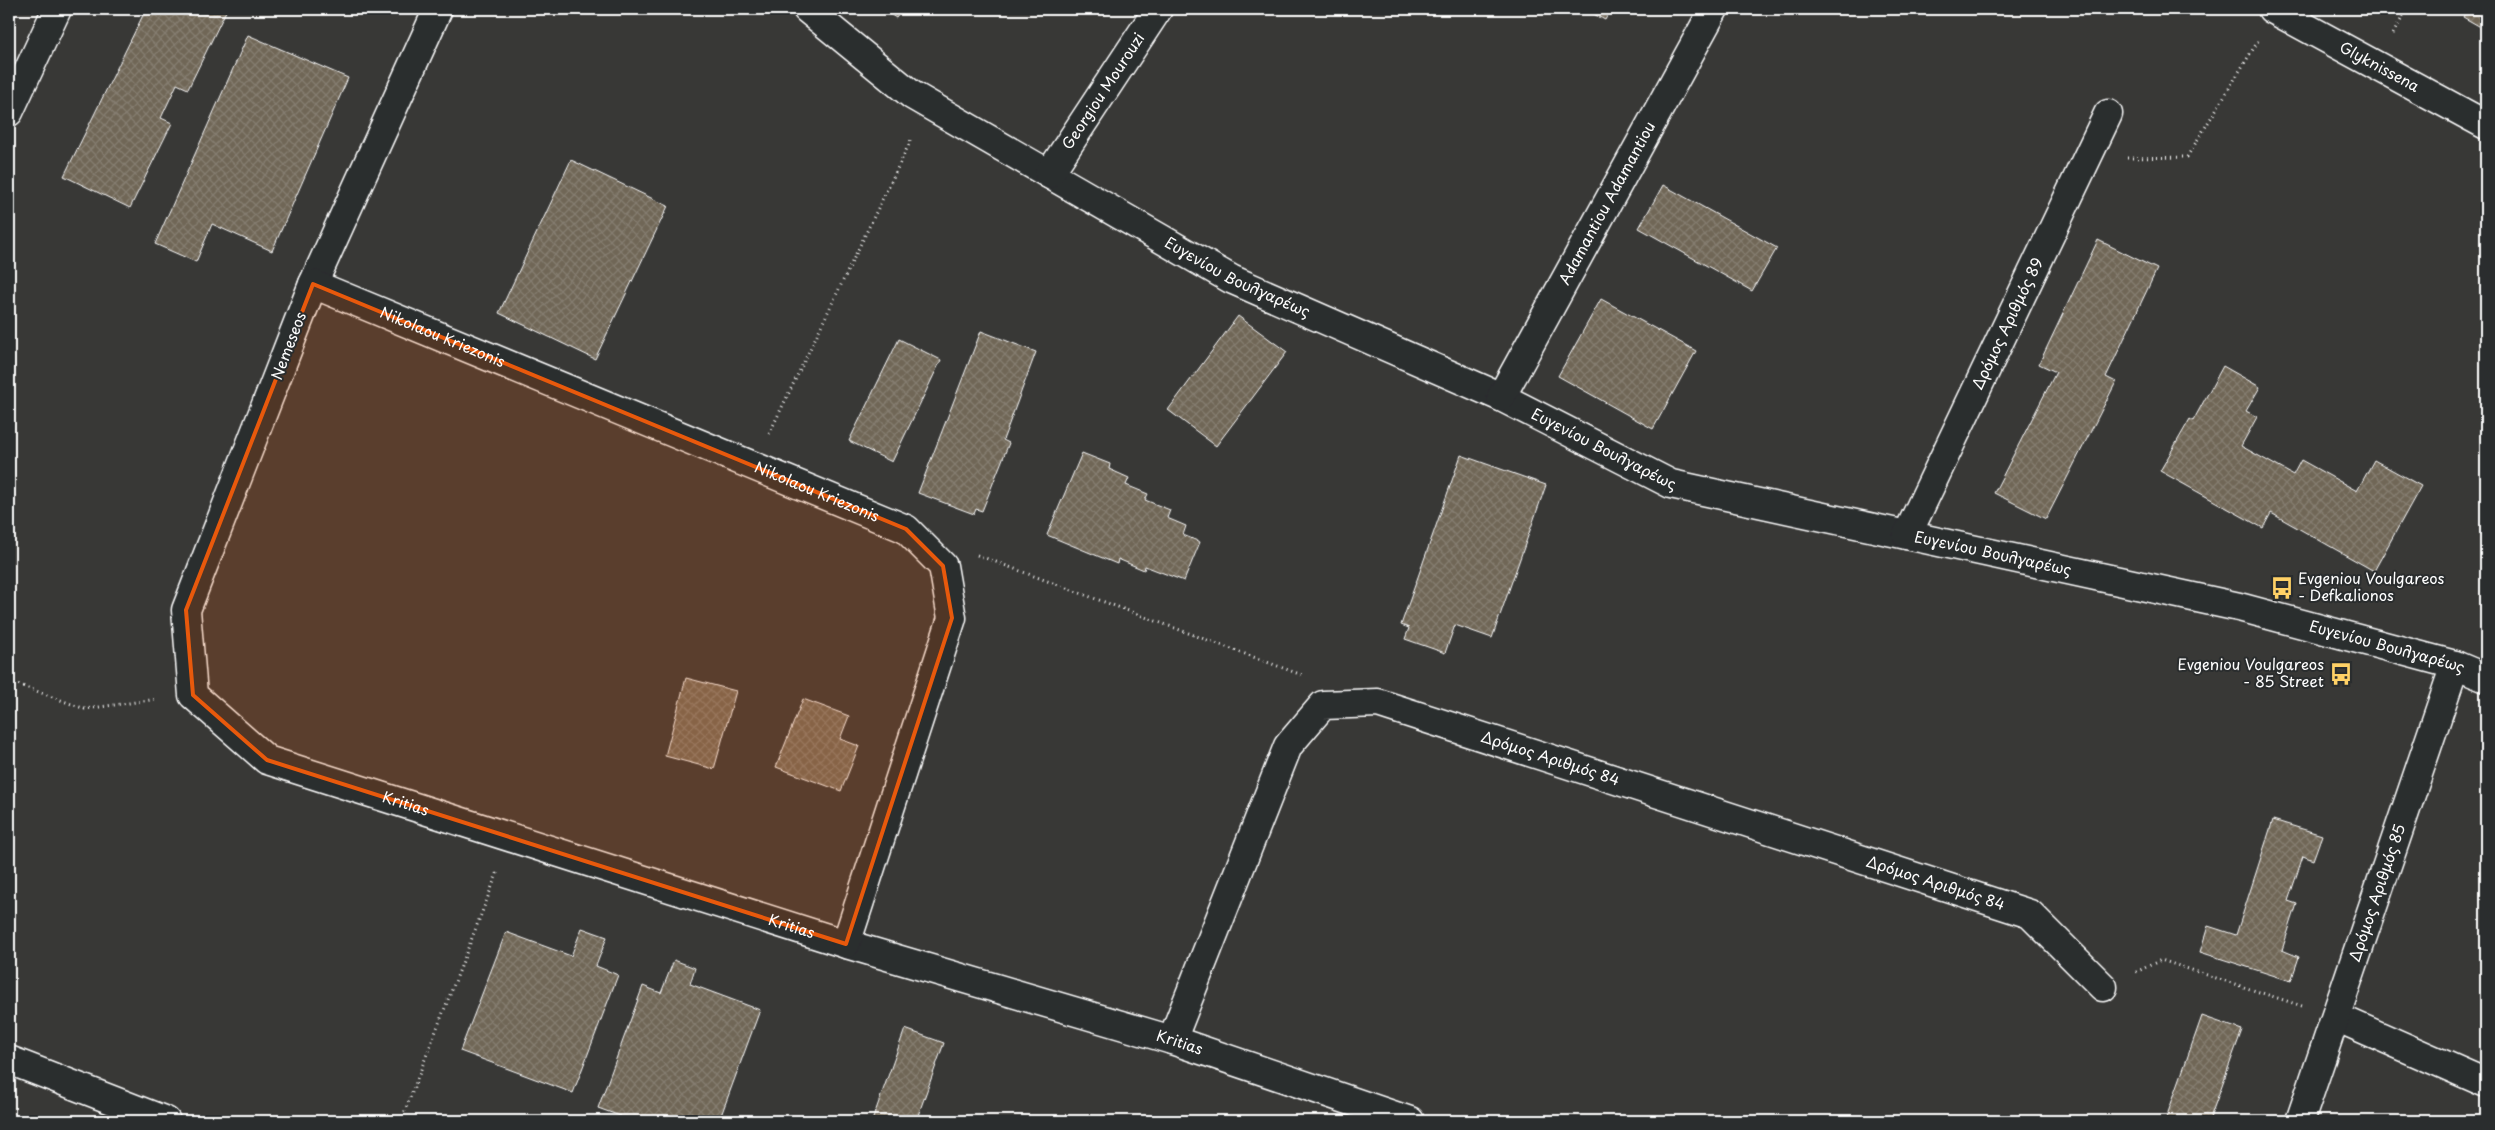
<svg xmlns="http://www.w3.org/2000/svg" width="2495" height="1130" font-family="'Playpen Sans',sans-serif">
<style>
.building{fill:url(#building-cross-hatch);stroke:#fff}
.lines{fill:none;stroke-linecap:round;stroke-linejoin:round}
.minor-casing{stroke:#fff;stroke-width:31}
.path{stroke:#fff;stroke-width:3;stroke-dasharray:1 4;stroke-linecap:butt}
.minor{stroke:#2a2d2e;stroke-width:28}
.marked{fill:#e8590c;fill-opacity:0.2;stroke:#e8590c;stroke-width:4;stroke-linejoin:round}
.labels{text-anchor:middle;stroke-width:4;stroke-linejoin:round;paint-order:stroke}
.street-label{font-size:15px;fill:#fff;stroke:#2a2d2e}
.poi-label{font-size:15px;fill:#fff;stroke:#2a2d2e;text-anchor:start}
</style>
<defs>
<pattern id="building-cross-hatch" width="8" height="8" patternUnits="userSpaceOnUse" patternTransform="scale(1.25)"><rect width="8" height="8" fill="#6f6657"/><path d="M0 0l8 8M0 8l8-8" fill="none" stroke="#857d70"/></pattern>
</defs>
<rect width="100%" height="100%" fill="#383836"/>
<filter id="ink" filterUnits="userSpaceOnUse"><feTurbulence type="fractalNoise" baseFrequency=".02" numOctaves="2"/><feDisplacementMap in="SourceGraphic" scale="10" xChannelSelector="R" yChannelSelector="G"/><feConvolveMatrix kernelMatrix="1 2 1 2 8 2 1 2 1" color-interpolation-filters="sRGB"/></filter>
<g filter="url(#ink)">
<path class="building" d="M146,9H227L188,89L177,84L161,118L172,123L130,208L64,176Z
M882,9H903L896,18Z
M1584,9H1611L1605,20Z
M2467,9H2486V30L2463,17Z
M248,35L348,78L272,251L212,224L196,262L155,244Z
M571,160L668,206L595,359L499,313Z
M1663,185L1777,248L1752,291L1639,228Z
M2098,240L2157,269L2106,377L2116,382L2046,519L1994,493L2056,372L2039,364Z
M1601,299L1696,351L1653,429L1558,376Z
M1238,316L1287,352L1216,446L1168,410Z
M981,331L1036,352L1003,440L1009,443L982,511L976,509L974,514L918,493Z
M899,339L941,360L892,462L849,441Z
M2223,366L2260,387L2246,411L2257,417L2241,446L2293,475L2301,460L2357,491L2374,460L2421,486L2374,571L2271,513L2263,528L2160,471L2190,419L2193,421Z
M1082,453L1110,464L1109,469L1129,478L1126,485L1148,494L1145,500L1170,510L1167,518L1186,526L1183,535L1200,542L1184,581L1145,566L1144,570L1118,559L1117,564L1047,535Z
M1461,455L1546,485L1492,638L1455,625L1445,653L1405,639L1409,628L1401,625Z
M686,678L736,691L714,769L665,756Z
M803,699L849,716L840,739L859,746L841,791L776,767Z
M2273,820L2322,835L2313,860L2303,856L2288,901L2297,904L2282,950L2299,957L2291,981L2200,952L2208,926L2236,935Z
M582,928L607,937L596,966L618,975L573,1093L460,1051L506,932L571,956Z
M674,960L695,968L690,984L760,1010L719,1121H634L598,1108L643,986L661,993Z
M2202,1016L2242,1030L2209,1121H2165Z
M905,1029L944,1043L916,1121H872Z"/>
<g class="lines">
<defs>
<g id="minor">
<path id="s1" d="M438,9L313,284L186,610L193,695L267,760L846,944L1172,1040L1410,1121"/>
<path id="s2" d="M807,9L912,95L1231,279L1501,397L1671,484L2239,607L2455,665L2486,678"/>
<path id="s3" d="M2272,9L2486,125"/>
<path d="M9,112L57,9"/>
<path id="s4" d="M1049,174L1158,9"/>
<path id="s5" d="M313,284L906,529L943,566L952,618L846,944"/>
<path id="s6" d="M1501,397L1714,9"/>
<path id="s7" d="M1907,535L2108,114"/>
<path d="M2336,1017L2486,1083"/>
<path id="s8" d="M1172,1040L1288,746L1323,705L1378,703L2030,914L2103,987"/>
<path d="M9,1060L166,1121"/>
<path id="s9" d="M2300,1121L2455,665"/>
</g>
</defs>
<use href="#minor" class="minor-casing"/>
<path class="path" d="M2393,34L2407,9
M2127,158L2187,157L2258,41
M769,434L912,138
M977,555L1302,675
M9,681L85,709L158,699
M2136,972L2161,960L2302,1006
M401,1121L498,871"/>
<use href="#minor" class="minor"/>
</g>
</g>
<path class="marked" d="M313,284L906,529L943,566L952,618L846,944L267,760L193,695L186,610Z"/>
<defs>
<symbol id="bus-bare" viewBox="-9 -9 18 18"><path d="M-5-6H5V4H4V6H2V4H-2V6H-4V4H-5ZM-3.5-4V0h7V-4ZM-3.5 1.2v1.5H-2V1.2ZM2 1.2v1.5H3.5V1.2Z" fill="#ffd166" stroke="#2a2d2e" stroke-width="2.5" paint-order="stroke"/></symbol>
</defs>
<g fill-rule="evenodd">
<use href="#bus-bare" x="2266" y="572" width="32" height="32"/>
<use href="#bus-bare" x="2325" y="658" width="32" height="32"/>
</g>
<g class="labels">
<g class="street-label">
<text dy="5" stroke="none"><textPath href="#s3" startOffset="122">Glyknissena</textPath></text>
<text dy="5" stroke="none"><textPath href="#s4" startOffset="99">Georgiou Mourouzi</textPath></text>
<text dy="5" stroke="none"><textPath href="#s6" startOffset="221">Adamantiou Adamantiou</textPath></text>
<text dy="5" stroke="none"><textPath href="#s2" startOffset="509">Ευγενίου Βουλγαρέως</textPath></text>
<text dy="5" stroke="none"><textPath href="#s7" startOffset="234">Δρόμος Αριθμός 89</textPath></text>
<text dy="5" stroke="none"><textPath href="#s5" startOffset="140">Nikolaou Kriezonis</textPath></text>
<text transform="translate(289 346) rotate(-69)" y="5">Nemeseos</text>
<text dy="5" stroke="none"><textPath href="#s2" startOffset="914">Ευγενίου Βουλγαρέως</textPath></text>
<text dy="5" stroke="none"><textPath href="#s5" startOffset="545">Nikolaou Kriezonis</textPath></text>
<text dy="5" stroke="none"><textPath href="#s2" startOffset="1319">Ευγενίου Βουλγαρέως</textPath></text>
<text dy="5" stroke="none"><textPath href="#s2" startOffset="1724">Ευγενίου Βουλγαρέως</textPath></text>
<text dy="5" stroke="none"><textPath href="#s8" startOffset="606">Δρόμος Αριθμός 84</textPath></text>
<text dy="5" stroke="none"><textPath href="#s1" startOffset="981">Kritias</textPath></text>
<text dy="5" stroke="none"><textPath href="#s8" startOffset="1011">Δρόμος Αριθμός 84</textPath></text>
<text dy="5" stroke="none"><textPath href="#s9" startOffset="241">Δρόμος Αριθμός 85</textPath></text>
<text dy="5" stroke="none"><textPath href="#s1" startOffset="1386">Kritias</textPath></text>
<text dy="5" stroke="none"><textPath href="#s1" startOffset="1791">Kritias</textPath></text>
</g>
<g class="poi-label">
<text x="2298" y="584">Evgeniou Voulgareos<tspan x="2298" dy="17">- Defkalionos</tspan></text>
<text x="2324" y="670" text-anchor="end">Evgeniou Voulgareos<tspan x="2324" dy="17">- 85 Street</tspan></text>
</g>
</g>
<rect width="2495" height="1130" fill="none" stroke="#2a2d2e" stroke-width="30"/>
<rect x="15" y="15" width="2465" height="1100" fill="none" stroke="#fff" stroke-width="2" filter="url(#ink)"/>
</svg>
